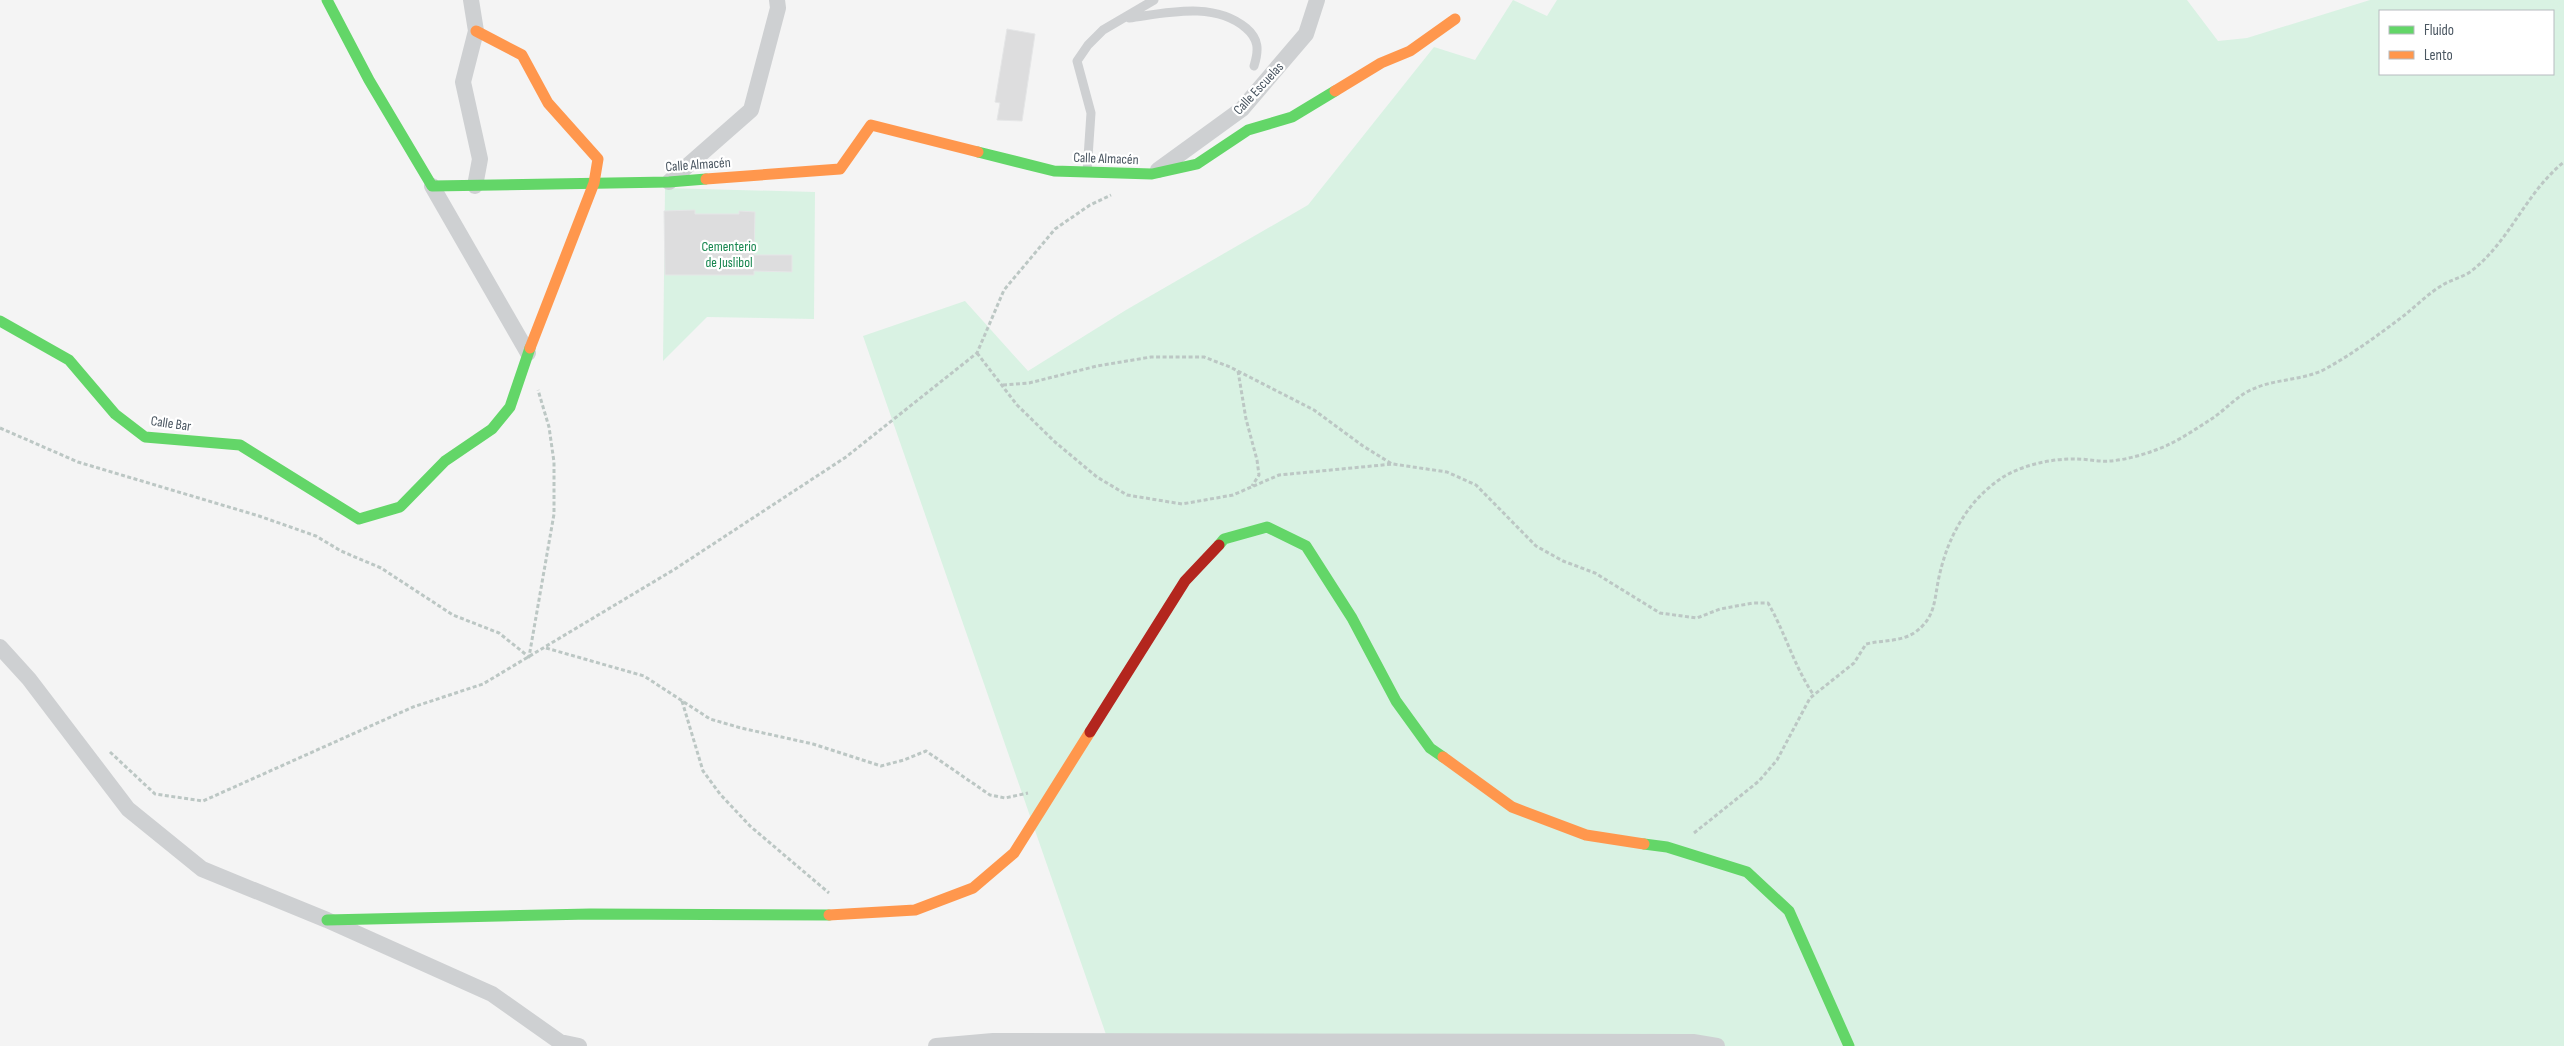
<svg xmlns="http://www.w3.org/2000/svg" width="2564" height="1046" font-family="'Sofia Sans Condensed',sans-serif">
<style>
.green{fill:#d9f2e3;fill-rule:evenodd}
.building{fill:#ddddde;stroke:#e5e6e7}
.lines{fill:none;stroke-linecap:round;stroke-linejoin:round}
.path{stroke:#bcc7c4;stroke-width:3;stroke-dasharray:4 2.5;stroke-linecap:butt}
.lane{stroke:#ced0d2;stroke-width:9}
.street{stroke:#ced0d2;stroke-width:16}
.fast{stroke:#63d668;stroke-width:11}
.slow{stroke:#ff974d;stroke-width:11}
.jam{stroke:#b3261e;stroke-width:11}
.labels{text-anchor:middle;stroke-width:4.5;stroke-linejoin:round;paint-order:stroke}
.street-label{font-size:14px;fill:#4a5661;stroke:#fff}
.park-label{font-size:14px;fill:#17864f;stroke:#fff}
</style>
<rect width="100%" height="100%" fill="#f4f4f4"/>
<path class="green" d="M1513,0L1547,16L1557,0H2187L2218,41L2247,38L2370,0H2564V1046H1110L863,336L965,301L1028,371L1126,310L1308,205L1434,47L1475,60ZM2380,11H2553V74H2380Z
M665,188L815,192L814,319L707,317L663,361Z"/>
<path class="building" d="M1007,29L1035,34L1022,121L997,120L1000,103L995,102Z
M695,210V214H739V211L755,212L754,255H792V272L754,271V275H665L664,211Z"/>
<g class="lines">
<path class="path" d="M977,353L1017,405L1055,442L1097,477L1127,495L1182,504L1233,495L1279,475L1393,464L1447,472L1476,485L1536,546L1563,561L1595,573L1660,613L1697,618L1720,609L1753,603H1768C1785,632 1794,666 1813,694
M1238,371L1246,419L1257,460L1259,475L1252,486
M1003,385L1029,383L1097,366L1151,357H1204L1230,367L1314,410L1363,446L1392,464
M0,428L78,462L259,516L316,536L341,551L381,568L453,615L499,633L529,657L554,514V462L549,427L538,390
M546,648L644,676L710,719L741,728L813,744L881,766L904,760L926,751L990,795L1005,798L1028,793
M682,701L703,771L720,794L750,826L829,893
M110,752L155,794L203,801L413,707L483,684L675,569L846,457L977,353L1004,290L1055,229L1090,205L1111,195
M1694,833L1759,781L1777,760L1810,698L1854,663L1866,644C1882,640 1900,642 1914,633C1936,618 1934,600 1939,577C1947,540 1965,505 1996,482C2016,466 2052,458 2077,459C2088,459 2099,462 2109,461C2128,460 2153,452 2170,444C2184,437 2199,427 2213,418C2226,409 2238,395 2253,389C2277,378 2304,381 2327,368C2354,353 2381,333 2406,314C2417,305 2429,293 2441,286C2450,280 2461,278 2470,272C2510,242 2525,193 2564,162"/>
<path class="lane" d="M1129,18C1167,13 1214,1 1246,28C1259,39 1259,50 1254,66
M1087,172L1091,113L1077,61L1088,45L1103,30L1154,0"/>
<path class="street" d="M471,0L476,31L463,82L480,159L475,186
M1158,170L1242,109L1306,34L1317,0
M669,182L751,110L778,8L777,0
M432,186L528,353
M0,647L29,679L128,809L202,869L327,920L492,994L560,1042L579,1046
M936,1046L993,1041L1693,1042L1717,1046"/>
<path class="fast" d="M327,0L369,80L432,186L669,182L706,179
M978,152L1054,171L1152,174L1197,164L1248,130L1292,117L1335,91
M0,321L69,360L115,414L145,437L240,445L359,519L400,507L445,461L492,429L510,407L530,348
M1219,545L1224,539L1267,527L1306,546L1352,618L1396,701L1430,748L1443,757
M1644,844L1667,847L1747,872L1789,911L1849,1046
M327,920L590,914L829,915"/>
<path class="slow" d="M476,31L522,55L548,103L598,159L594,183L530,348
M1335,91L1381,63L1410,51L1455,19
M706,179L840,169L871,125L978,152
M1443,757L1512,807L1586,835L1644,844
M829,915L915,910L973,888L1014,853L1090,732"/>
<path class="jam" d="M1090,732L1185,581L1219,545"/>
</g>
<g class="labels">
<g class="street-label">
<text transform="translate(1258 88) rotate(-47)" y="5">Calle Escuelas</text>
<text transform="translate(1106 158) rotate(2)" y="5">Calle Almacén</text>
<text transform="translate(698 164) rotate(-4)" y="5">Calle Almacén</text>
<text transform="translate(171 423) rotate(8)" y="5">Calle Bar</text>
</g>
<g class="park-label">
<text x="729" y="251">Cementerio<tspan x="729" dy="16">de Juslibol</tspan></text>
</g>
</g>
<rect x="2379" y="10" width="175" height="65" fill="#ffffff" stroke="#b7bbc0"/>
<rect x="2389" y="26" width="25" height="8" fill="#63d668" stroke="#b7bbc0"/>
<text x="2424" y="35" font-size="15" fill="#4a5661">Fluido</text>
<rect x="2389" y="51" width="25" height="8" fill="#ff974d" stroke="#b7bbc0"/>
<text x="2424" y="60" font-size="15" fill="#4a5661">Lento</text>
</svg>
